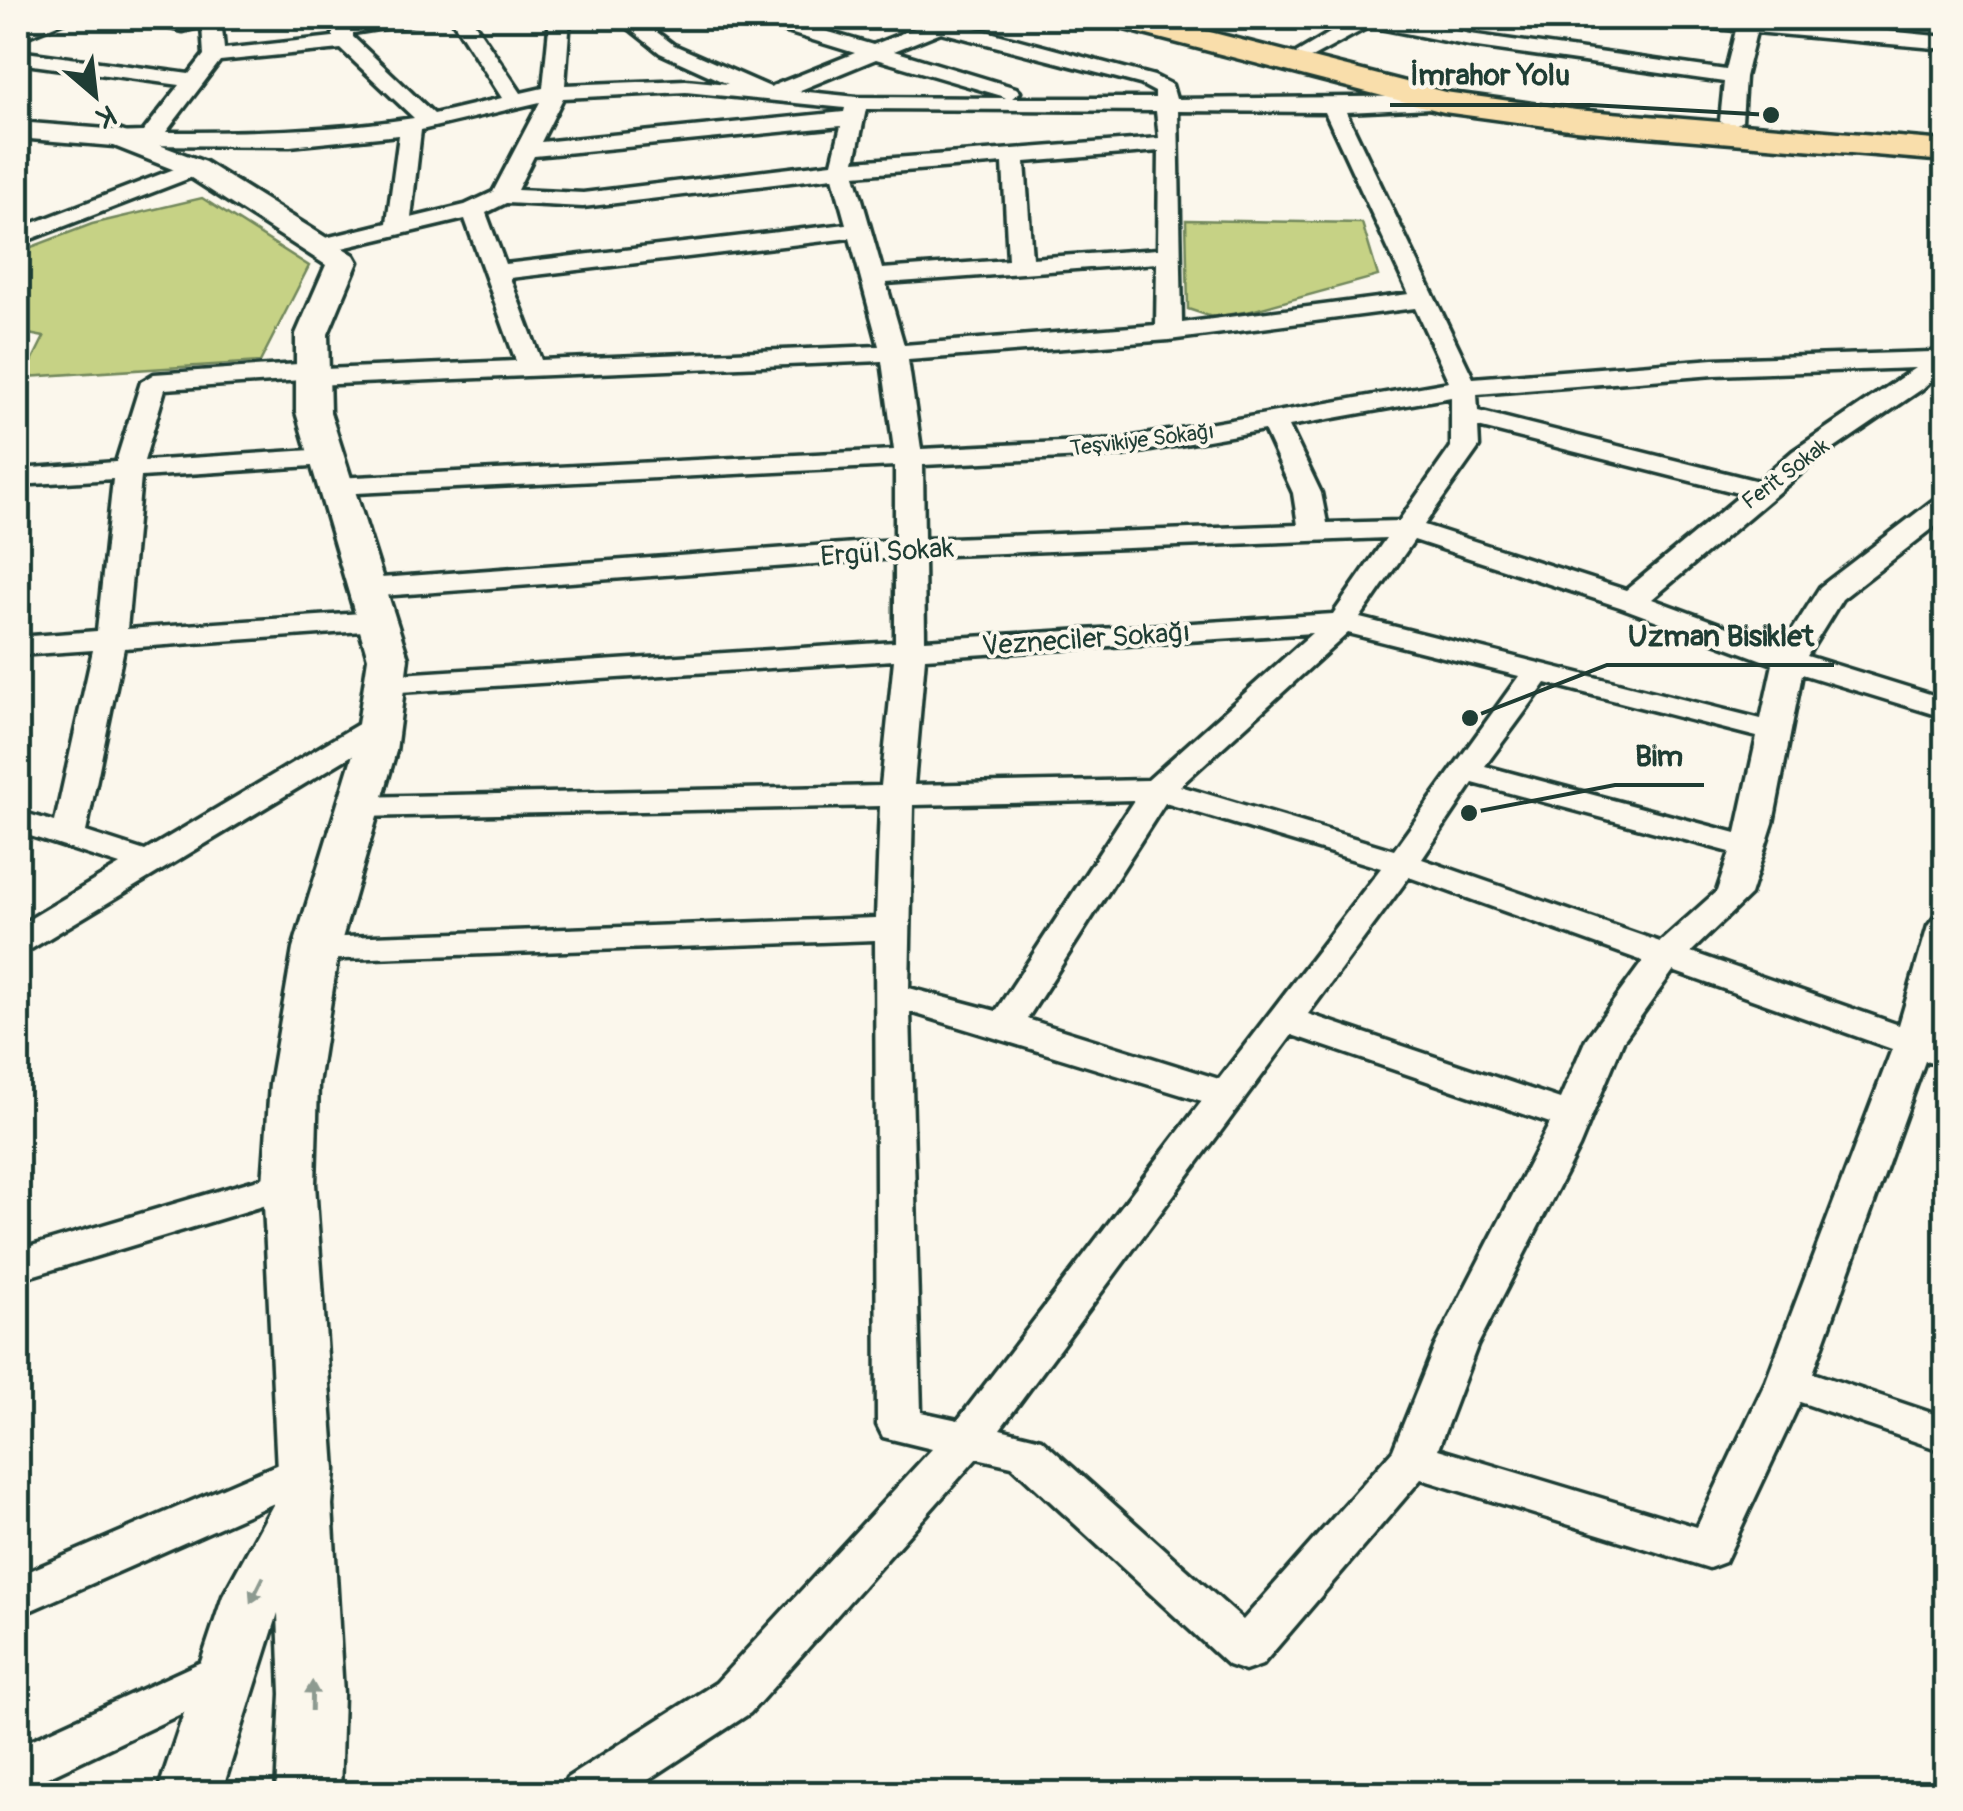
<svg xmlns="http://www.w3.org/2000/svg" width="1963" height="1811" font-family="Pangolin,sans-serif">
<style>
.green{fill:#c6d285;stroke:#72885c;stroke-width:2.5}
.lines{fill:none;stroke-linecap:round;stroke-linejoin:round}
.minor-casing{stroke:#1f3d34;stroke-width:7}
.tertiary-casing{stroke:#1f3d34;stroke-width:7}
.primary-casing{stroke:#1f3d34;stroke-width:7}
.minor{fill:#fbf7ec;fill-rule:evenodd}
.tertiary{fill:#fbf7ec;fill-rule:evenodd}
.primary{fill:#f9deab;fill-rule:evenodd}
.oneway{fill:#8d9a90}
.labels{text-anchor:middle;stroke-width:8;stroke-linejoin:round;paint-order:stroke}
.far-street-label{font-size:22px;fill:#1f3d34;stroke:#fbf7ec}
.street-label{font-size:28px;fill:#1f3d34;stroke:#fbf7ec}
.leader{fill:none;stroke:#1f3d34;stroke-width:4}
.callout-dot{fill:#1f3d34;stroke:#fbf7ec;stroke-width:4}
.callout-label{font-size:30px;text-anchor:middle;font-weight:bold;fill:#1f3d34;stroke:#fbf7ec;stroke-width:8;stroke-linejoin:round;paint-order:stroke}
</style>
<rect width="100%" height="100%" fill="#fbf7ec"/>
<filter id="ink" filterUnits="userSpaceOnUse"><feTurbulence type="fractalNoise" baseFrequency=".01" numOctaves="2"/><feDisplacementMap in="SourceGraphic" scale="20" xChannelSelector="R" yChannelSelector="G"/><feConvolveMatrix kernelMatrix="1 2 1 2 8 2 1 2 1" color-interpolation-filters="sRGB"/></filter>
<g filter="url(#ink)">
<path class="green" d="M202,198L309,266L260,362L24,377L44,337L18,332V252L92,224Z
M1186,220L1362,223L1378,276L1251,311L1212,317L1188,309Z"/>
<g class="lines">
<defs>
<path id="minor" d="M45,18H72L18,40V27Z
M142,18H221L224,49L333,37V18H353V21L425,18L422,22L353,33V37L434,114L502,98L451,18H471L521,93L543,88L550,18H570L565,85L686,80L728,84L660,53L616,18H638L674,45L770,87L855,53L754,22L751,18H781L873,45L920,26L906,22L903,18H953L956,23L1154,76L1172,85L1176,99L1444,96L1455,102L1452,107L1346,112L1473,378L1714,359L1932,352L1946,346V367L1922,389L1813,463L1652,599L1782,647L1820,587L1936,498L1946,496V518L1842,599L1807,656L1946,699V718L1802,674L1773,823L1750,895L1691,952L1899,1025L1928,926L1934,918L1946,915V992L1933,1037L1946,1041V1067L1925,1061L1813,1373L1946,1418V1452L1800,1402L1725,1562L1709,1568L1421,1479L1262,1665L1245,1671L1228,1665L1012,1466L977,1458L750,1713L627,1794H560L567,1778L716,1683L932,1449L883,1437L877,1425L875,940L316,960L303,957L298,949L303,941L316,938L876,918L880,806L359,817L347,814L342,807L347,800L359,797L881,786L894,660L384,693L373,691L368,684L373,677L384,675L895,642V558L367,597L357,594L352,588L357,582L367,579L895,540V466L336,494L322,486L336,478L894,450L882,361L313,385L302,380L165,389L144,461L327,449L341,457L327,465L141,477L127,629L377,612L388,615L392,621L388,627L377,630L124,648L86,832L145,851L367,719H389L394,726L389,733L31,949L18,952V926L120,865L18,832V811L55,822L93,650L18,655V637L97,631L113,479L18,485V469L116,462L141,382L154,374L313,363L324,369L516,361L465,219L321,253L309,246L313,241L387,223L399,135L290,146L119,145L108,138L111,133L143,132L180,85L18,63V51L189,74L204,55L202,26L183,31L145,22ZM941,32L1140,84L1155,92V98H1012L1020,92L1016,88L894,51ZM341,49L414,118C332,131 250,132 166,132L220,61ZM876,59L1002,96L1006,98L857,97L798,91ZM686,92L845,108L844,112L541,142L563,98ZM540,102L493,192L465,205L411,218L421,130ZM866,109L1156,111L1159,138L855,161ZM1178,111L1325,112L1409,294L1182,323ZM841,126L832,163L583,193L517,190L534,156ZM1159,151L1158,249L1032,258L1025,162ZM1003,163L1008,260L882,269L855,175ZM833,177L846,224L505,264L486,213L506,203L583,207ZM850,238L879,346L541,360L510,278ZM1157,263L1156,325L904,345L886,283ZM1415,308L1449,382L1122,439L921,449L908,360L1169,340ZM1915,368L1793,451L1758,481L1478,411L1477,394L1714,375ZM1451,397V447L1399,521L1327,523L1321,493L1289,426ZM1478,427L1742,494L1626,590L1424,525L1479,447ZM1264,430L1293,493L1298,525L924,539L923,465L1122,455ZM1386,538L1333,614L925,640L924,556ZM1414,540L1620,607L1773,664L1761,719L1360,618ZM1312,633L1148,780L914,785L925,658ZM1348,633L1519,676L1394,850L1180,786ZM1546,683L1757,737L1736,833L1485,766ZM1473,783L1730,852L1717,891L1660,942L1422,859ZM1134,800L996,1011L909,988L913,805ZM1165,803L1381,868L1219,1079L1027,1019ZM1409,877L1643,961L1586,1039L1560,1099L1308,1014ZM1673,971L1892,1049L1766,1381L1697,1527L1438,1449L1477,1346L1579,1147L1623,1041ZM910,1012L1202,1101L958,1420L921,1412ZM1292,1035L1550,1123L1435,1346L1393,1450L1243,1620L1041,1439L1000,1429Z
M1355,18H1389L1470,34L1726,70L1736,30L1664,24L1654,18H1759L1946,37V49L1756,32L1745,77L1742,121L1731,127L1720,121L1724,82L1470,46L1370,26L1313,57L1306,59L1296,53Z
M195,161L203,163L206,168L203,173L18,244V229Z
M289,1170L303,1174L309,1184L303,1194L18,1280V1250Z
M306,1452L322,1458L328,1470L322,1482L18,1616V1576Z
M225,1651L242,1657L249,1671L242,1685L18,1791V1746Z"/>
<path id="tertiary" d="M18,122L119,130L205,162L354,255L358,262L328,334L330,412L408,658L396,751L339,949L318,1084L315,1184L335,1470L332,1505L343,1694L340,1794H276L281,1694L278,1613L221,1794H157L223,1596L274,1503L277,1470L263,1184L270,1084L293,949L354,751L368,658L296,412V334L326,265L185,174L114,146L18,138Z"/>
<path id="primary" d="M1104,18H1155L1445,92L1576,110L1946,141V161L1576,130L1444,112L1109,25Z"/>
</defs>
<use href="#minor" class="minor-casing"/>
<use href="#tertiary" class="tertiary-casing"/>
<use href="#primary" class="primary-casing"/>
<use href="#minor" class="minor"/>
<use href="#tertiary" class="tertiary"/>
<use href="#primary" class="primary"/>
</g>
<defs><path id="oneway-solid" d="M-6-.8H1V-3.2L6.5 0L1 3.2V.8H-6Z" transform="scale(2.5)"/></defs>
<g class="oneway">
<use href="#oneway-solid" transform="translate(257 1590) rotate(116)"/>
<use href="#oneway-solid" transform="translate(312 1696) rotate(-89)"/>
</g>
</g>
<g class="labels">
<g class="far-street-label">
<text transform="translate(1142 439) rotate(-7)" y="8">Teşvikiye Sokağı</text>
<text transform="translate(1785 473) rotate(-37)" y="8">Ferit Sokak</text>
</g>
<g class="street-label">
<text transform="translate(887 551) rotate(-4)" y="10">Ergül Sokak</text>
<text transform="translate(1086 638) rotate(-4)" y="10">Vezneciler Sokağı</text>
</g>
</g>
<path class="leader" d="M1771 115L1590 105H1390M1470 718L1607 665H1834M1469 813L1615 785H1704"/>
<g class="callout-dot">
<circle cx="1771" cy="115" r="10"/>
<circle cx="1470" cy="718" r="10"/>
<circle cx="1469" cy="813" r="10"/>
</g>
<g class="callout-label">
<text x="1490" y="85">İmrahor Yolu</text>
<text x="1721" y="646">Uzman Bisiklet</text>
<text x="1659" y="766">Bim</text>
</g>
<rect width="1963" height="1811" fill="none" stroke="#fbf7ec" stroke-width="60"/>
<rect x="30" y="30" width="1903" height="1751" fill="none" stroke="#1f3d34" stroke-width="4" filter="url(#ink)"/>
<g transform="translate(95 95) rotate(152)" stroke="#fbf7ec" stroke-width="8" paint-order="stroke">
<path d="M0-8L18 38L0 25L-18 38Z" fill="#1f3d34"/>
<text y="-15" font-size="28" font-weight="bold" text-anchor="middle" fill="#1f3d34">K</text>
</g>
</svg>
